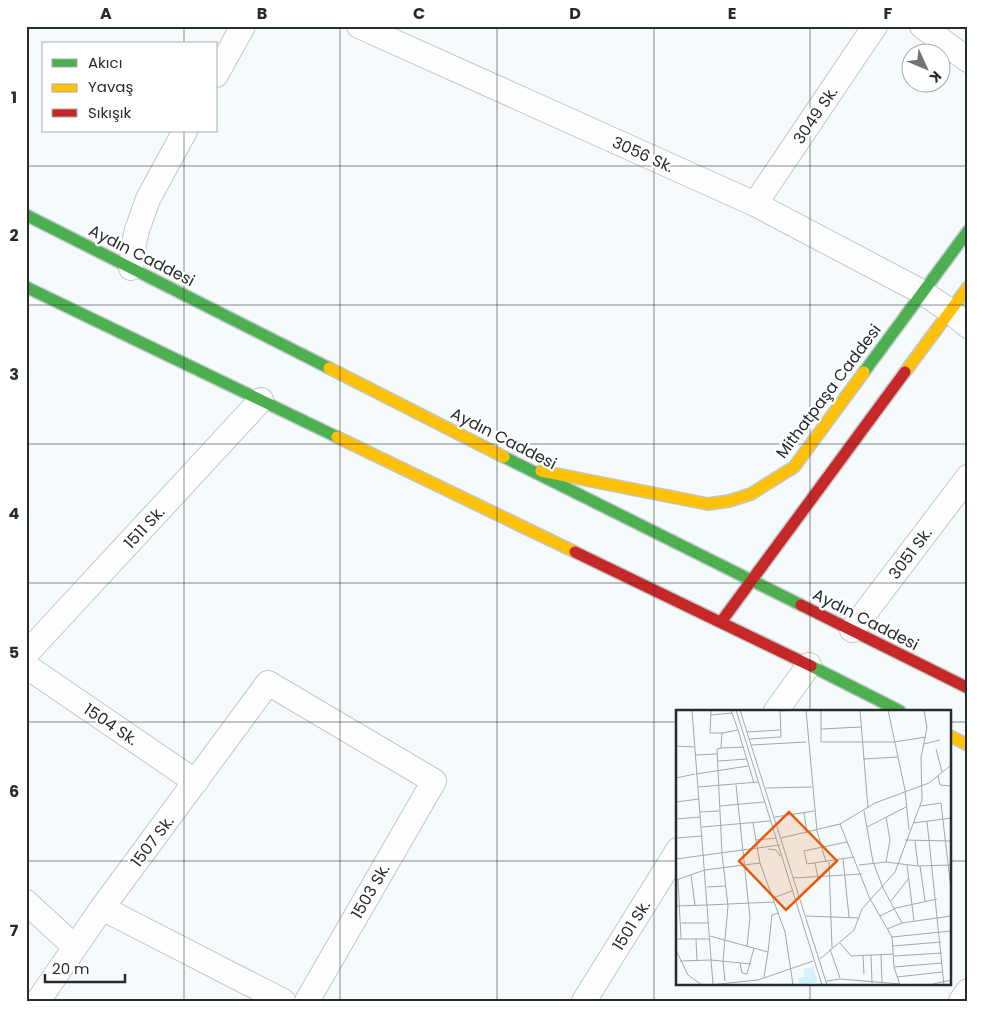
<svg xmlns="http://www.w3.org/2000/svg" width="994" height="1027" font-family="Poppins,sans-serif">
<style>
.lines{fill:none;stroke-linecap:round;stroke-linejoin:round}
.street-casing{stroke:#c1c7c8;stroke-width:26}
.fast-casing{stroke:#c1c7c8;stroke-width:14}
.slow-casing{stroke:#c1c7c8;stroke-width:14}
.jam-casing{stroke:#c1c7c8;stroke-width:14}
.street{stroke:#fefeff;stroke-width:24}
.fast{stroke:#4caf50;stroke-width:11}
.slow{stroke:#ffc107;stroke-width:11}
.jam{stroke:#c62828;stroke-width:11}
.grid{fill:none;stroke:#262c2e;stroke-width:1;stroke-opacity:0.55}
.labels{text-anchor:middle;stroke-width:4.5;stroke-linejoin:round;paint-order:stroke}
.street-label{font-size:16px;fill:#262c2e;stroke:#fff}
.inset-road{fill:none;stroke:#a2a8aa;stroke-width:1}
.view{fill:#e8590c;fill-opacity:0.15;stroke:#e8590c;stroke-width:2.5}
.inset-edge{fill:none;stroke:#262c2e;stroke-width:2.5}
.neatline{fill:none;stroke:#262c2e;stroke-width:2}
.grid-label{font-size:16px;text-anchor:middle;font-weight:bold;fill:#262c2e}
</style>
<rect width="100%" height="100%" fill="#f5fbfc"/>
<g class="lines">
<defs>
<path id="street" d="M359,26L755,204L922,292L950,311L968,326
M922,26L968,60
M216,75L243,26
M755,204L875,26
M131,268L134,243L137,230L148,199L185,131
M852,630L968,477
M26,654L261,400
M26,666L196,782
M776,711L809,665
M26,902L75,947
M102,908L283,1001
M38,1001L102,908L268,683L434,781L307,1001
M584,1001L678,850
M961,1001L968,991"/>
<path id="fast" d="M26,215L329,368
M26,287L337,437
M864,372L968,231
M504,457L801,605
M811,666L900,711"/>
<path id="slow" d="M329,368L504,457
M905,372L968,287
M337,437L575,552
M541,471L708,504L729,501L751,494L794,467L864,372
M950,736L968,745"/>
<path id="jam" d="M575,552L811,666
M801,605L968,688
M721,622L905,372"/>
</defs>
<use href="#street" class="street-casing"/>
<use href="#fast" class="fast-casing"/>
<use href="#slow" class="slow-casing"/>
<use href="#jam" class="jam-casing"/>
<use href="#street" class="street"/>
<use href="#fast" class="fast"/>
<use href="#slow" class="slow"/>
<use href="#jam" class="jam"/>
</g>
<path class="grid" d="M184,26V44M340,26V1001M497,26V1001M654,26V1001M810,26V711M184,131V1001M26,166H968M26,305H968M26,444H968M26,583H968M26,722H678M950,722H968M26,861H678M950,861H968M810,983V1001"/>
<g class="labels">
<g class="street-label">
<text transform="translate(815 115) rotate(-56)" y="6">3049 Sk.</text>
<text transform="translate(643 154) rotate(24)" y="6">3056 Sk.</text>
<text transform="translate(142 255) rotate(27)" y="6">Aydın Caddesi</text>
<text transform="translate(828 391) rotate(-53)" y="6">Mithatpaşa Caddesi</text>
<text transform="translate(504 438) rotate(27)" y="6">Aydın Caddesi</text>
<text transform="translate(144 527) rotate(-47)" y="6">1511 Sk.</text>
<text transform="translate(910 553) rotate(-53)" y="6">3051 Sk.</text>
<text transform="translate(866 619) rotate(27)" y="6">Aydın Caddesi</text>
<text transform="translate(111 724) rotate(34)" y="6">1504 Sk.</text>
<text transform="translate(152 841) rotate(-53)" y="6">1507 Sk.</text>
<text transform="translate(370 891) rotate(-60)" y="6">1503 Sk.</text>
<text transform="translate(631 925) rotate(-58)" y="6">1501 Sk.</text>
</g>
</g>
<g transform="translate(676 710)">
<rect width="275" height="275" fill="#f5fbfc"/>
<path d="M137,257L142,272L124,275L122,269L129,266L127,259Z" fill="#d2f3fb"/>
<path class="inset-road" d="M16,0L37,275M35,0L34,23H46M60,0L146,275M64,0L151,275M130,0L141,121L150,152M145,0V32H218L250,27M184,0L192,98M212,0L229,80L233,120M104,1L121,0M35,5L56,3M145,19L186,17M62,20L78,73M71,22L104,20M73,29L105,27L104,0M248,34L264,30M76,35L130,32M0,36L18,37M45,38L68,37M260,39L266,62M20,45L41,44M187,49L222,47M42,51L71,49M20,64L72,56M262,66L264,75L275,76M0,68L19,64M60,75L74,208L71,236M22,77L82,72M90,78L136,77M0,92L23,89M44,96L88,92M244,96L265,93L275,179M188,101L197,152L207,178L226,213M24,102L43,101M128,103L131,123M0,106V149M99,107L138,101M210,107L214,130L210,152M0,109L24,107M251,111L268,275M77,113L84,153L109,222L117,275M237,113L275,108M164,114L194,189L216,227L218,257L224,275M26,117L94,111M191,117L230,97M0,128L26,126M105,128L164,114L199,93L253,73L275,55M80,130L100,128M229,130L275,131M239,131L242,156M171,132L128,141L131,154L178,147M92,139L100,140L104,146M46,144L52,196L47,251L49,271M46,144L41,39L45,38L46,23L62,20L55,0M0,149L104,135M167,149L173,207M153,152L156,238M139,153L142,168M183,155L210,152L242,156L275,155M231,155L238,211M244,156L249,191M29,160L84,153M15,165L19,195M117,168L186,164M2,169L5,229M0,170L29,160M31,177L49,176M97,188L116,181M215,191L233,168M31,195L98,192M0,196L31,195M130,206L183,208M204,206L220,198L261,189M5,213H32M211,219L226,213L275,206M34,226L92,242L88,267M216,227L275,221M0,229H33M20,229L21,251M164,233L175,246L218,244M217,236L265,232M154,239L164,268M0,240L12,265L26,275M92,242L96,205L103,203M195,245L196,273M205,245L206,273M187,246L188,264M218,246L266,243M144,249L178,220L186,199L219,162L246,90L245,47L251,18L248,0M4,251L35,250L75,254M64,253L66,263L71,264L78,238M218,257L266,253M221,267L266,262M151,271L164,269L224,274M33,275L82,270L137,251M253,275L275,270"/>
<path class="view" d="M113,102L161,151L110,200L63,151Z"/>
<rect width="275" height="275" class="inset-edge"/>
</g>
<rect width="994" height="1027" fill="none" stroke="#ffffff" stroke-width="55"/>
<rect x="42" y="42" width="175" height="90" fill="#ffffff" stroke="#a8abab"/>
<rect x="52" y="59" width="25" height="8" fill="#4caf50" stroke="#a8abab"/>
<text x="88" y="68" font-size="15" fill="#262c2e">Akıcı</text>
<rect x="52" y="84" width="25" height="8" fill="#ffc107" stroke="#a8abab"/>
<text x="88" y="92" font-size="15" fill="#262c2e">Yavaş</text>
<rect x="52" y="109" width="25" height="8" fill="#c62828" stroke="#a8abab"/>
<text x="88" y="118" font-size="15" fill="#262c2e">Sıkışık</text>
<g transform="translate(926 68) rotate(134)"><circle r="24" fill="#ffffff" stroke="#a8abab"/>
<path d="M0-4L9 19L0 12L-9 19Z" fill="#6e7476"/>
<text y="-8" font-size="14" font-weight="bold" text-anchor="middle" fill="#262c2e">K</text>
</g>
<path d="M45 974v8h80v-8" fill="none" stroke="#262c2e" stroke-width="2.5"/>
<text x="52" y="974" font-size="15" fill="#262c2e" stroke="#ffffff" stroke-width="4" paint-order="stroke">20 m</text>
<rect x="28" y="28" width="938" height="972" class="neatline"/>
<g class="grid-label">
<text x="106" y="19">A</text>
<text x="262" y="19">B</text>
<text x="419" y="19">C</text>
<text x="575" y="19">D</text>
<text x="732" y="19">E</text>
<text x="888" y="19">F</text>
<text x="14" y="103">1</text>
<text x="14" y="241">2</text>
<text x="14" y="380">3</text>
<text x="14" y="519">4</text>
<text x="14" y="658">5</text>
<text x="14" y="797">6</text>
<text x="14" y="936">7</text>
</g>
</svg>
